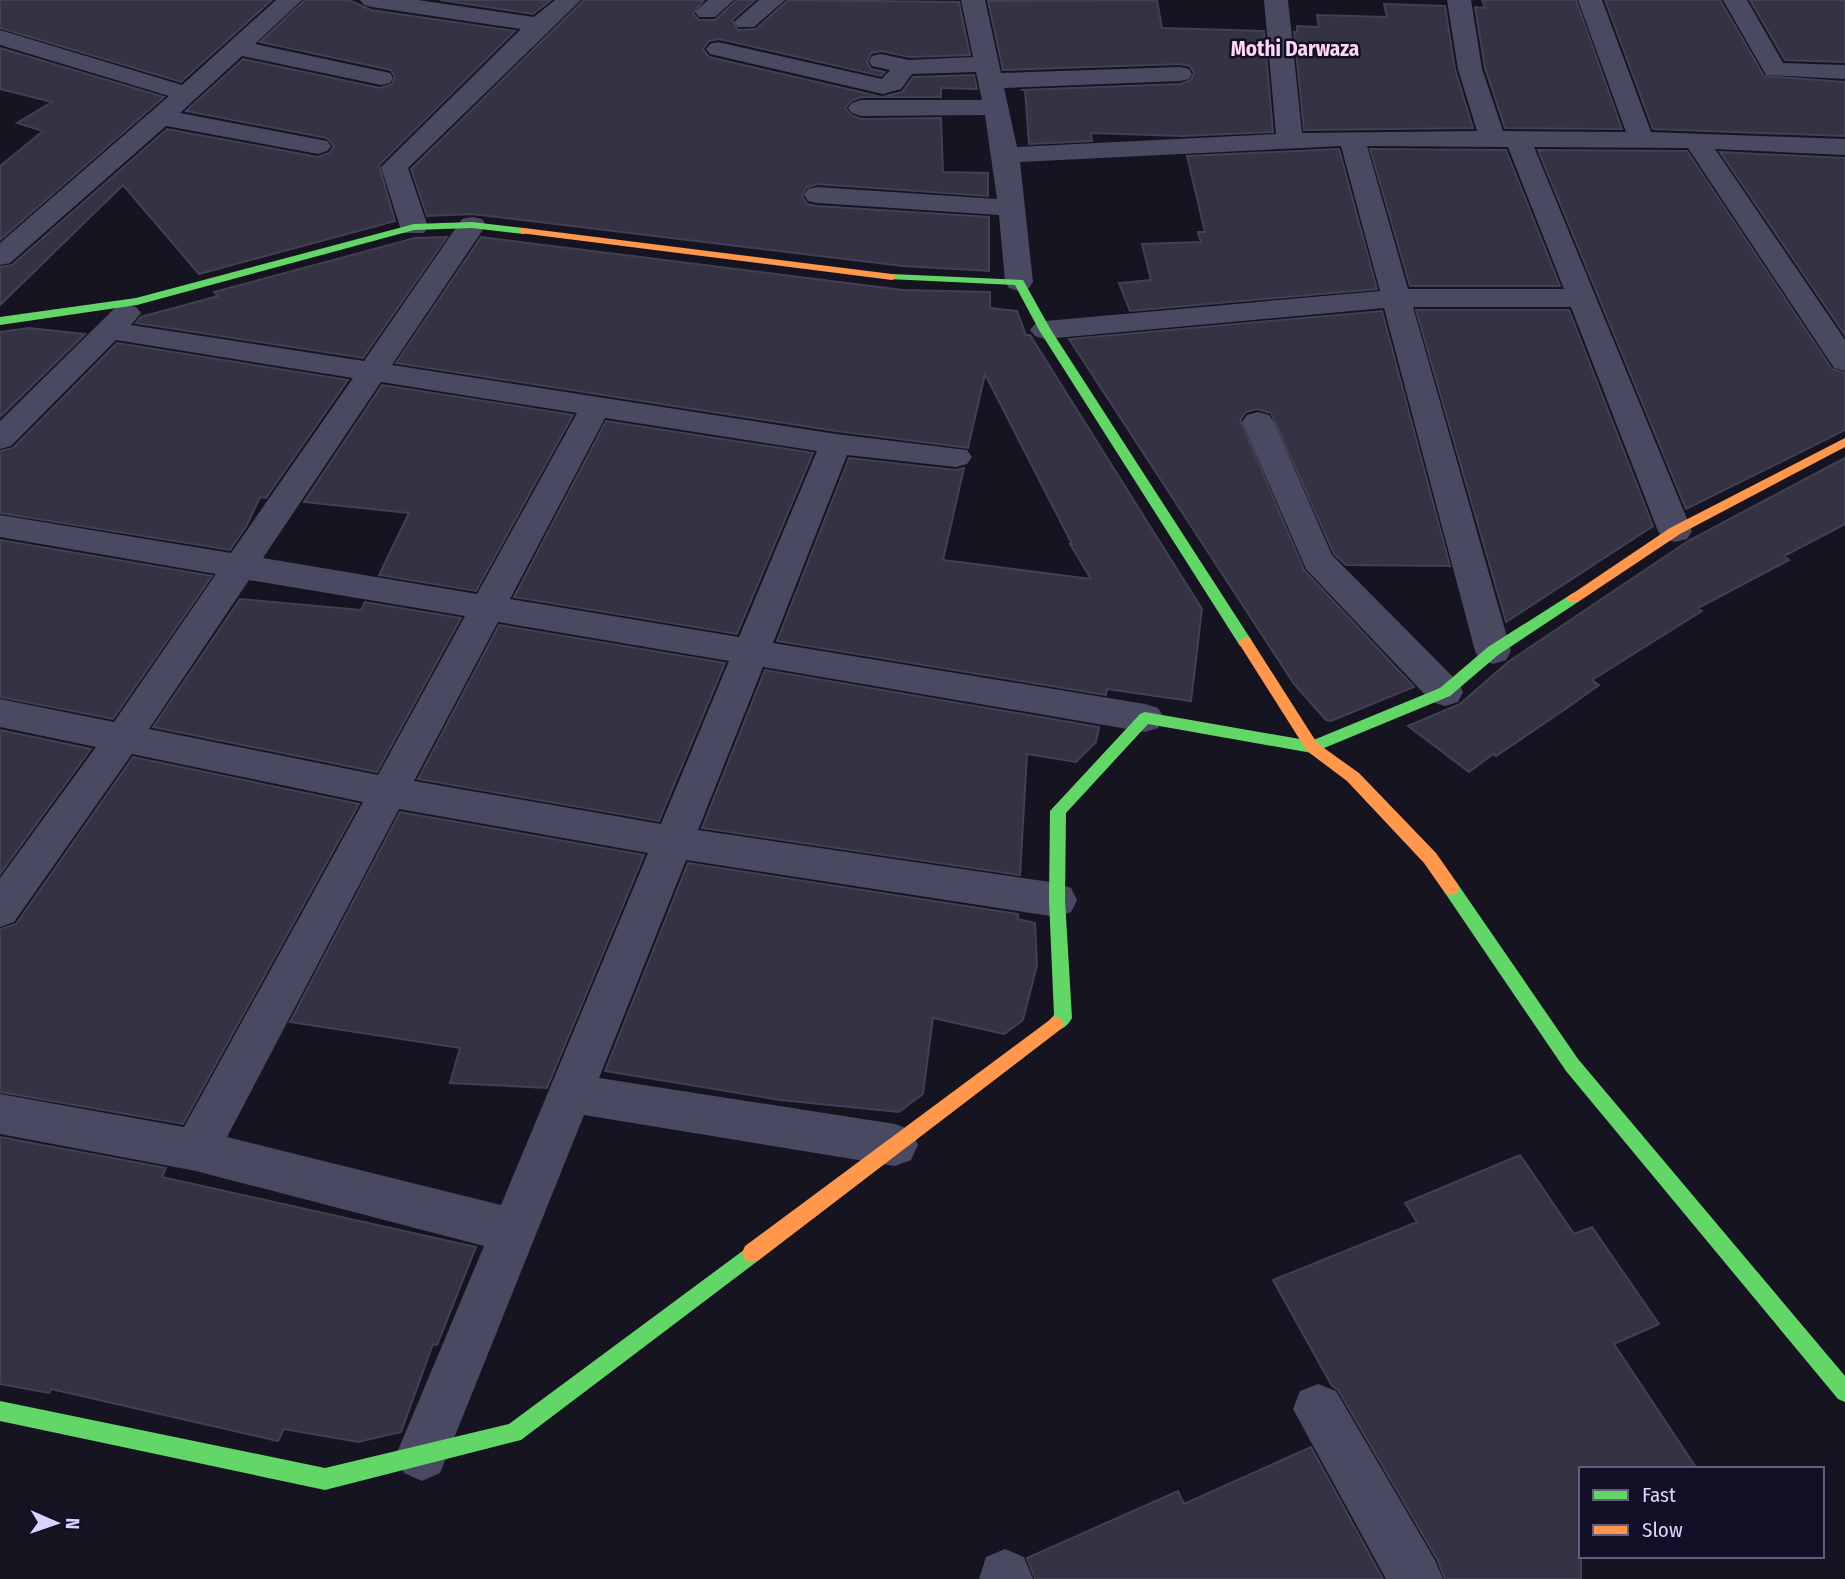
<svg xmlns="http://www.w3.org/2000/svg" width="1845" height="1579" font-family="'Fira Sans Condensed',sans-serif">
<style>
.building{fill:#343243;stroke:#433f54;stroke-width:2}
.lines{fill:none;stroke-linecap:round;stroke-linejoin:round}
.street{fill:#4a4962;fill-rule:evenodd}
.fast{fill:#63d668;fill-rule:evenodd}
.slow{fill:#ff974d;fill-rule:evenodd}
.labels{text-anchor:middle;stroke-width:5;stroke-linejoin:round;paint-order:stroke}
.far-neighbourhood-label{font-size:21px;font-weight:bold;fill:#ffd6f0;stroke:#130f26}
</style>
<rect width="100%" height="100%" fill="#161421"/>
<path class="building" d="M0,0H272L181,82L0,28Z
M305,0H349L371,10L515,31L379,165L395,221L199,274L123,185L0,305V267L12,265L167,129L318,157L329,153L334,146L327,138L186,111L243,59L380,88L392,84L395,77L391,70L260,42Z
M440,0H551L533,14Z
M584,0H704L693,14L699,20H715L737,0H755L732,20L738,30L756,29L788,0L959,2L970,55L909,57L882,51L871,53L867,62L871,69L885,72L881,76L719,39L709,41L703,49L709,57L882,97L902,92L913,77L974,75L977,89L941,88V97H861L851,101L845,108L851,115L861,119L941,118L943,172L988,173V196L817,184L806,188L802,196L807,204L817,206L989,217V271L903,266L472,214L427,216L411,169Z
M1157,0L1162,28L1264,31L1273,132L1182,136L1091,133L1092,141L1029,144L1025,90H1021L1180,84L1191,80L1194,73L1190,66L1180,64L1003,70L988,1Z
M1482,0H1576L1622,129L1505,128L1485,68L1475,7L1485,8Z
M1605,0H1720L1764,76L1845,82V136L1653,129Z
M1750,0H1845V62L1785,60Z
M1384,4L1445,6L1455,69L1473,128L1304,130L1294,32H1297V26L1319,27L1317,15L1387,17Z
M0,48L164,97L0,240V166L43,131L17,123L52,102L0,89Z
M1339,149L1377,289L1130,311L1119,283L1151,280L1142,244L1201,242L1198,232H1205L1187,156Z
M1370,149L1506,150L1560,286H1410Z
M1538,150L1687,151L1832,369L1845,373V430L1686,509Z
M1720,152L1845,158V335Z
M447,237L363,358L136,323L141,317L218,296L214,292L415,238Z
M481,237L903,290L990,292V308L1017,311L1026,335H1030L1202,609L1191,701L1107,689L1106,695L777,641L849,458L956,470L964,468L943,560L1091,579L1070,544H1072L985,374L968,448L836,431L396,363Z
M1416,310H1569L1653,526L1506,622Z
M1382,311L1450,566L1346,565L1334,554L1271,413L1257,409L1246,412L1240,420L1304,570L1414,687L1331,721L1326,720L1294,684L1069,339Z
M29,328L85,334L0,417V332Z
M117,343L348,380L266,498L260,497L247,525L230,550L0,513V451L13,448Z
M382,385L573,415L476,591L379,575L409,513L304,502Z
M606,421L813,453L737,634L514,597Z
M1845,458V524L1784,556L1789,560L1698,608L1702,611L1592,680L1599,685L1564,710L1496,756L1493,754L1469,772L1408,726L1460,704L1508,662L1688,541Z
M0,540L212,576L113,719L0,697Z
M240,599L361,610L365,602L461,618L377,772L153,727Z
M499,625L725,663L659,821L418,779Z
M765,670L1099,727L1096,742L1076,762L1027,754L1020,875L702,828Z
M0,730L91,749L0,874Z
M133,757L359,804L183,1124L0,1092V929L16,924Z
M400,812L644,855L547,1088L450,1083L460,1048L290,1022Z
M688,863L1018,914V919L1035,923L1037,965L1023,1020L1004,1034L933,1018L923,1094L899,1112L780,1100L605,1071Z
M0,1137L166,1168L162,1177L476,1247L437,1345L433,1344L401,1432L358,1442L284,1429L278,1441L51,1389L49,1393L0,1384Z
M1520,1155L1574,1234L1592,1227L1659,1324L1614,1344L1697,1469H1581V1579H1445L1437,1559L1338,1390L1332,1386L1273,1280L1417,1222L1405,1203Z
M1311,1447L1383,1579H1035L1027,1558L1178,1491L1184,1504Z"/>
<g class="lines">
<path class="street" d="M276,0H302L255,44L390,73L393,78L390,83L381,85L242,56L180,113L327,141L331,146L327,151L318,154L166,126L10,263L0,265V243L169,96L0,45V30L182,85Z
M360,0H418L534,17L555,0H581L408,168L428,227L424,233H404L400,227L381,167L521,29L372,7L364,5Z
M708,0H734L715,17H699L695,12Z
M759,0H785L754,27H738L734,22Z
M961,0H985L1001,73L1180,67L1189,69L1192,74L1189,79L1180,81L1004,88L1017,147L1276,134L1264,0H1288L1302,133L1477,131L1458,69L1447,0H1471L1482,69L1503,131L1626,132L1578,0H1602L1651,132L1845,139V155L1715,149L1845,340V371L1834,368L1688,148L1534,147L1692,531L1687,539L1675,542L1663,539L1658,531L1571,307H1413L1511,651L1506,660L1493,664L1480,660L1475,651L1384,308L1045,339L1035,336L1030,330L1035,324L1045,321L1380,291L1341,146L1020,162L1033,282L1029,288L1019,291L1009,288L1005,282L999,215L817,203L808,201L804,195L808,189L817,187L997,199L985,115L861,116L852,113L848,108L852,103L861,100H982L976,72L912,74L901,89L883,94L710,54L706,49L710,44L718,42L882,79L890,70L872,66L869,61L872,56L881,54L909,60L973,57ZM1367,146L1508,147L1564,289H1408Z
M1723,0H1747L1783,63L1845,65V79L1766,75Z
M472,217L482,219L486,225L392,365L836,434L967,450L972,457L967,464L956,467L847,455L773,643L1145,704L1158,708L1164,718L1158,728L1145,732L763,667L698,830L1057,883L1071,888L1077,900L1071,912L1057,917L686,860L599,1078L895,1124L911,1130L918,1145L911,1160L895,1166L584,1115L440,1473L422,1481L404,1473L396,1455L484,1246L196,1171L0,1134V1094L184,1127L363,802L132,754L14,922L0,927V878L96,747L0,727V699L114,722L216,574L0,537V515L231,553L353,378L116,340L11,446L0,449V421L116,307L126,304L136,307L141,313L131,325L364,361L462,219ZM381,382L577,413L477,594L263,558ZM605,418L817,451L739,637L510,599ZM249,580L465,616L378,775L149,729ZM498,622L729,661L661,824L414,781ZM399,809L648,853L501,1205L227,1137Z
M1258,412L1269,415L1274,422L1332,555L1458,682L1463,692L1458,702L1445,706L1432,702L1306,569L1242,422L1247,415Z
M1318,1384L1336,1391L1435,1560L1443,1579H1386L1293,1409L1300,1391Z
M1005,1549L1024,1557L1033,1579H979L986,1557Z"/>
<path class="fast" d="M472,222L524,228L530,231L524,234L472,228L414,230L137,305L0,325V317L136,298L414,224Z
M892,274L1023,280L1051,330L1250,638L1252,642L1250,646H1240L1039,330L1015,285L888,279V275Z
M1573,593L1578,594L1580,598L1578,602L1498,655L1450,696L1312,753L1148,724L1066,813L1065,900L1072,1018C1067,1027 1059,1033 1049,1029L1046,1024L1054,1015L1049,900L1050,811L1140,714L1145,712L1311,741L1440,688L1488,647Z
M1451,881L1457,883L1578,1059L1845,1376V1402L1838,1399L1566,1071L1445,893L1443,888L1445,883Z
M752,1244L759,1246L762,1253L759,1260L521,1440L325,1490L0,1421V1401L325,1468L509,1424Z"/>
<path class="slow" d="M524,228L892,274L898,277L892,280L520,233V229Z
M1845,438V447L1680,534L1578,602H1568L1566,598L1670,528Z
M1245,637L1250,638L1317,743L1359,773L1436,853L1457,883L1459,888L1457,893L1451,895L1445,893L1424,863L1347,781L1307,751L1238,642Z
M1055,1016L1061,1019L1064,1024L1061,1029L759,1260L752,1262L745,1260L742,1253L745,1246Z"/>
</g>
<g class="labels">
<g class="far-neighbourhood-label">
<text x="1295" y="56">Mothi Darwaza</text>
</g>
</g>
<rect x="1579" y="1467" width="245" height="91" fill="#130f26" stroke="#625e7d" stroke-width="2"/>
<rect x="1593" y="1490" width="35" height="10" fill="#63d668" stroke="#625e7d" stroke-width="2"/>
<text x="1642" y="1502" font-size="21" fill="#d9d4ff">Fast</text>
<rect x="1593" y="1525" width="35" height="10" fill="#ff974d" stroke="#625e7d" stroke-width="2"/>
<text x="1642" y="1537" font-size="21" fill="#d9d4ff">Slow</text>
<g transform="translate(56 1523) rotate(92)" stroke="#130f26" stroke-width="5" paint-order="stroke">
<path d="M0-5L12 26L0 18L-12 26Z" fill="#d9d4ff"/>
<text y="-10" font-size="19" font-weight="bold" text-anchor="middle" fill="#d9d4ff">N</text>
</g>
</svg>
